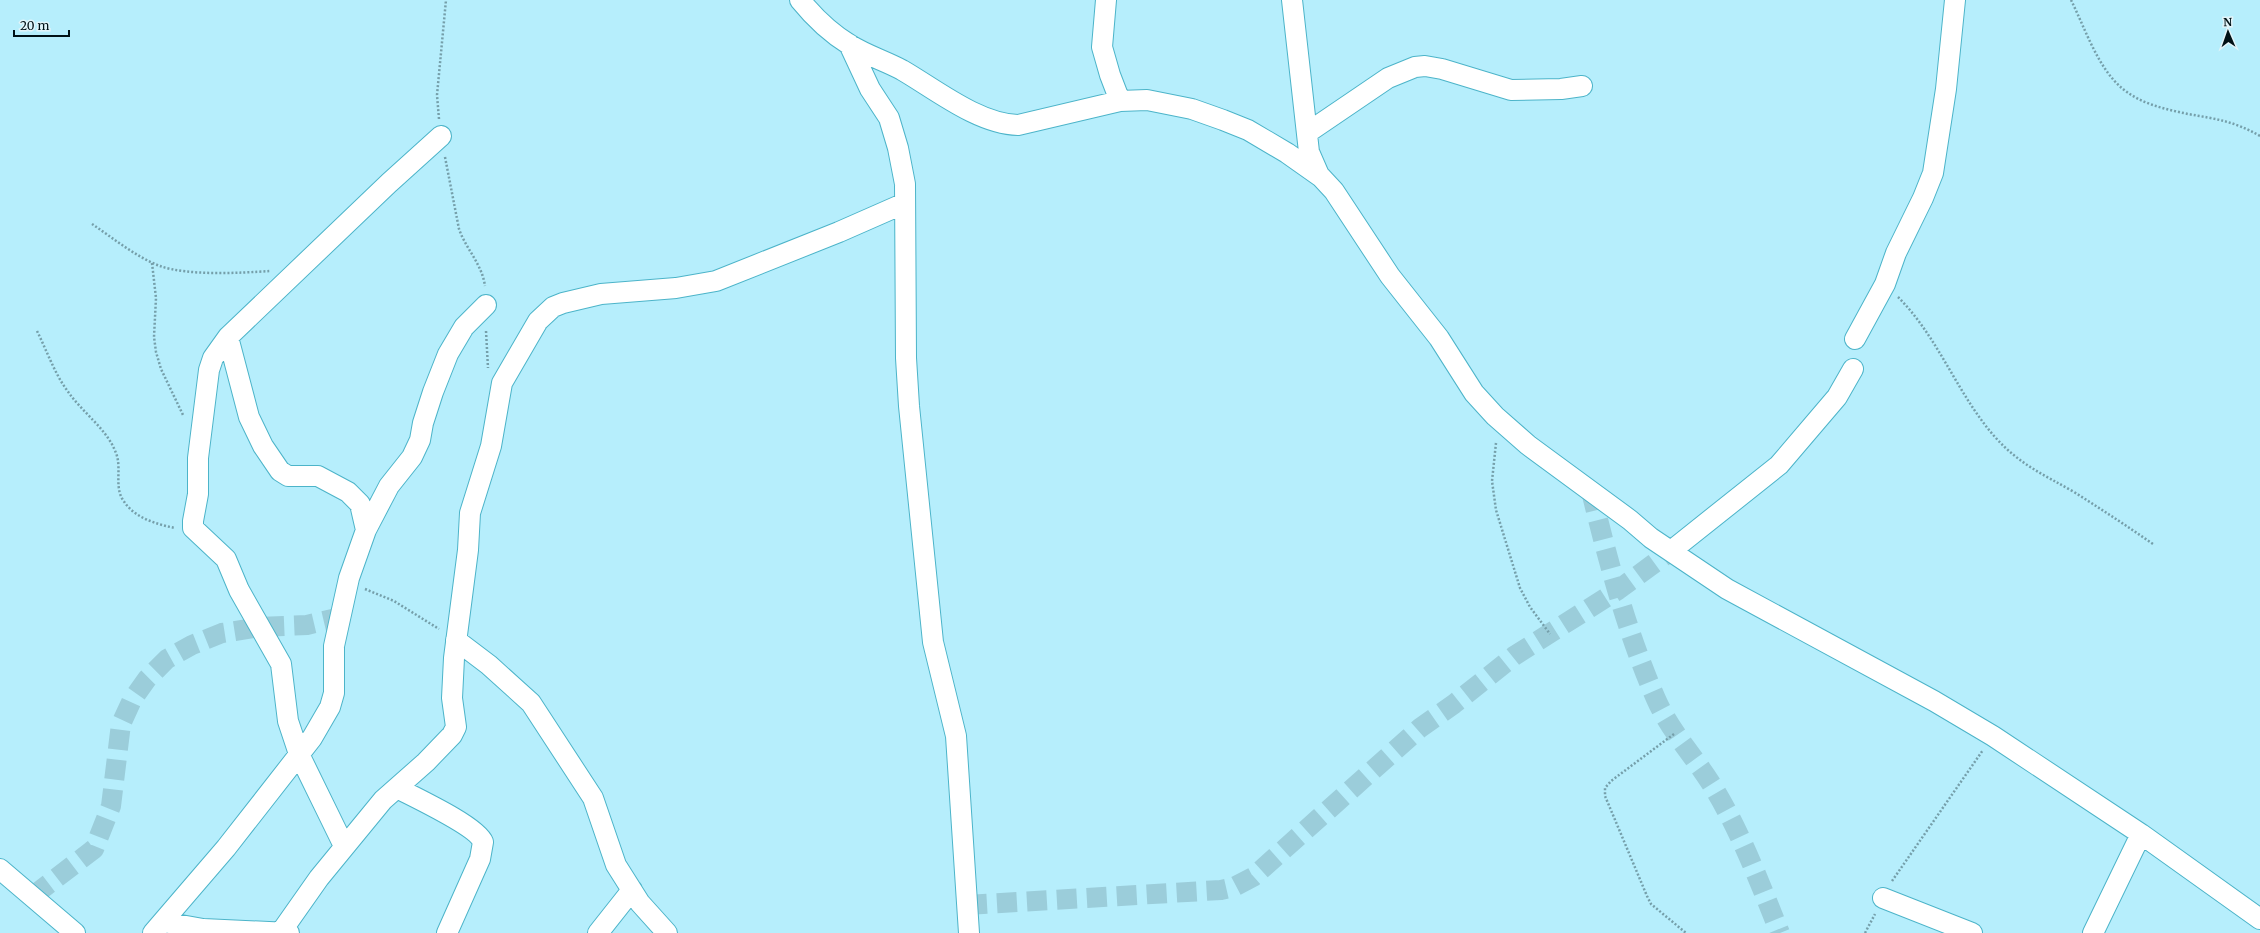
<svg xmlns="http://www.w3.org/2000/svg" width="2260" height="933" font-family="Merriweather,serif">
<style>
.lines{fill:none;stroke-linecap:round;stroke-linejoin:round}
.minor-tunnel{stroke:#9bcdda;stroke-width:20;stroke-dasharray:20 10;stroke-linecap:butt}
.minor-casing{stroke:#4cb4c9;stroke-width:22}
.path{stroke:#759faa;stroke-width:2.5;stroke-dasharray:2 2;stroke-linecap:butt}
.minor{stroke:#fff;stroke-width:20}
</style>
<rect width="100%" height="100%" fill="#b6eefc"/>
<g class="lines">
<path class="minor-tunnel" d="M1591,491C1608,561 1627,633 1656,699C1671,733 1696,758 1715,790C1742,835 1760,884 1780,933
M33,896L94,849L111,806L121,724L132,700L147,679L167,659L192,645L222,633L260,627L307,625L341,617
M967,905L1221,890L1234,887L1253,877L1420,728L1454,704L1514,656L1618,590L1671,551"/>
<defs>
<path id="minor" d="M800,0C813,16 832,34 850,45C866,55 885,61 902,70C935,89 978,124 1018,125L1120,101L1147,100L1192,109L1223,120L1248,130L1287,153L1321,177L1334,191L1390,276L1439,338L1474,393L1495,416L1528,445L1630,520L1651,538L1727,589L1934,701L1993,736L2141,834L2260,919
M1106,0L1102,47L1110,75L1120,101
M1292,0L1309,152L1319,175
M849,44L870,89L889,118L898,148L905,184L906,358L909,406L933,642L956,736L969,933
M1307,133L1388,78L1415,67L1425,66L1442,69L1511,90L1561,89L1582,86
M228,337L249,417L263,446L280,471L288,476H318L348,492L360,504L366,530
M1855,339L1885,284L1896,253L1923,198L1933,173L1946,89L1955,0
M1671,551L1779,465L1837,397L1853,369
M456,640L489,665L531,703L593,798L616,865L640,903L667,933
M397,788C414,797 477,826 483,842L480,859L447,933
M344,846L299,754L288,721L281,664L239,590L226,559L193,528V521L198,494V458L209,370L213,358L228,337L389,183L441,136
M0,869L75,933
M1883,898L1972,933
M164,922L203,929L289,933
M281,932L319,878L383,800L426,762L452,735L456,727L452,698L454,658L468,550L470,513L491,446L502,383L538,321L553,307L563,303L601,294L676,288L716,281L839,232L905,203
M153,933L226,848L312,738L330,707L334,693V646L349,578L366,530L389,486L412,457L420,440L423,423L433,392L448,354L464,327L486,305
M598,933L632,890
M2093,933L2141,834"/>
</defs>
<use href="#minor" class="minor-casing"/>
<path class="path" d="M2071,0C2085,28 2098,69 2123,89C2141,104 2165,109 2188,114C2216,119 2234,121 2260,136
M439,119L437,95L446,0
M445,157L459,229C466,249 482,264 485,286
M92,224C113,238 136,257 160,266C188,276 240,273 270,271
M152,263L156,298L154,337L156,352L161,369L183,415
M1898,297C1939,338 1957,394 1995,437C2020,465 2043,474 2074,492C2101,509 2127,526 2153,544
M37,331C47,351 55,375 69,393C83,413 107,429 116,453C122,468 114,486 123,500C134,518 156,524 175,528
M486,331L488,368
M1496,443L1492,481L1496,510L1520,588L1530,607L1550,634
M365,589L394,601L439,629
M1674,734L1611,781L1605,788V796L1647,896L1651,904L1686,933
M1892,881L1983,750
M1865,933L1875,914"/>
<use href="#minor" class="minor"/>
</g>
<g transform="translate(2228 32) rotate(358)" stroke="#e2f4f9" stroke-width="3" paint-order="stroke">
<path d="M0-3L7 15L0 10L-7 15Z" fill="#001116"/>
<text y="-6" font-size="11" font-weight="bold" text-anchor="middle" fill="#001116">N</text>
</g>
<path d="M14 30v6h55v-6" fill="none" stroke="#001116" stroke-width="2"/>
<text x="20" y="30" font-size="12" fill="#001116" stroke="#e2f4f9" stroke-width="3" paint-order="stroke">20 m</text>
</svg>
